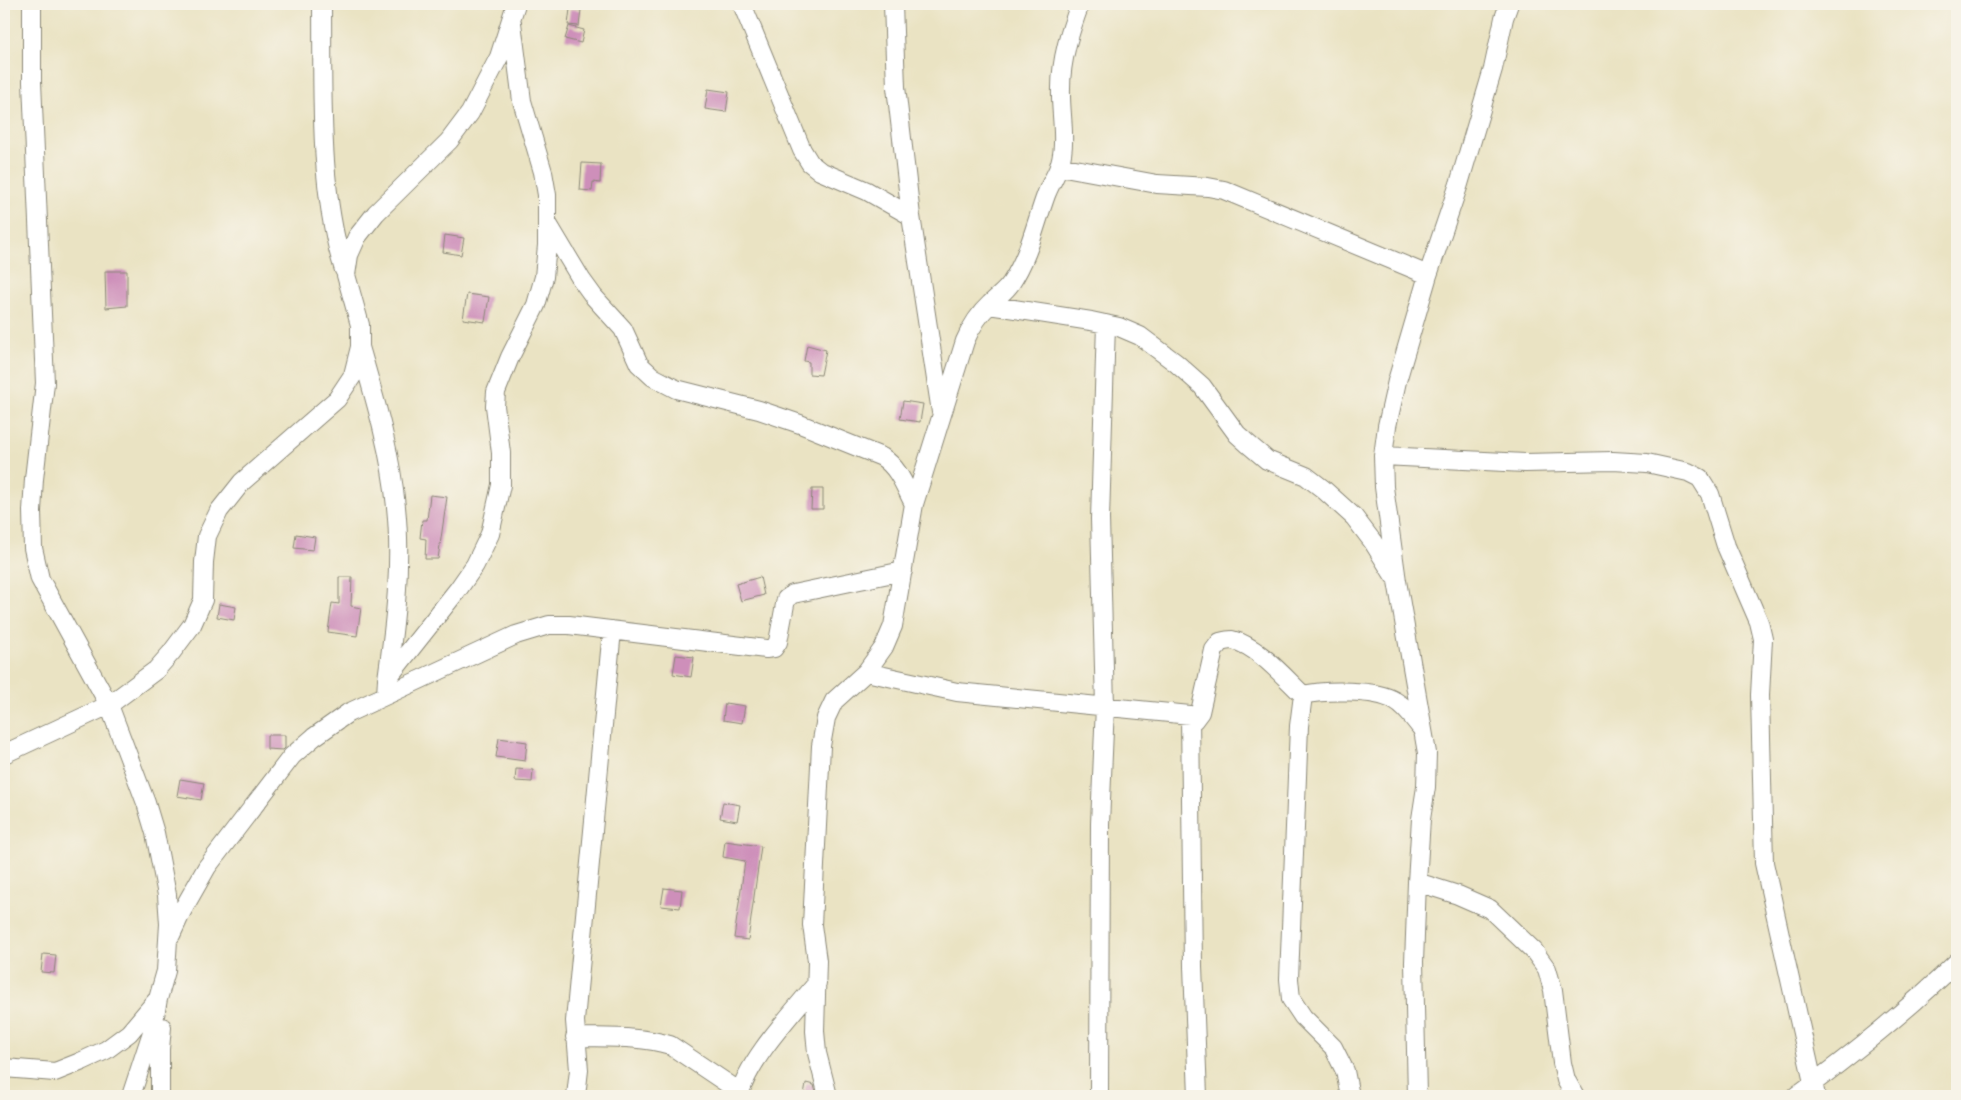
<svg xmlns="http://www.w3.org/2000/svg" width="1961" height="1100" font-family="Sriracha,sans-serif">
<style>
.building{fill:#ce8fba}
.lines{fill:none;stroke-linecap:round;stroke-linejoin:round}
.minor-casing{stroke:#8a8777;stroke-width:20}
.minor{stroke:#fff;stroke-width:18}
</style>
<rect width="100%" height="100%" fill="#f7f3e8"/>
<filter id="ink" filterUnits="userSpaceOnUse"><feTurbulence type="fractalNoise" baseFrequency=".02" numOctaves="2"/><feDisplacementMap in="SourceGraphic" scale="10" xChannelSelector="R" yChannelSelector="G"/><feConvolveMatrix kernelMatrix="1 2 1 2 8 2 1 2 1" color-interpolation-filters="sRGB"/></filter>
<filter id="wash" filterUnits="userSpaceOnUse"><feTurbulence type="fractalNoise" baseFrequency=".0096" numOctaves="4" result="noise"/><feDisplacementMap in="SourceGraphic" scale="20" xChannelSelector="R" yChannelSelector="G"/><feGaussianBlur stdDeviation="1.12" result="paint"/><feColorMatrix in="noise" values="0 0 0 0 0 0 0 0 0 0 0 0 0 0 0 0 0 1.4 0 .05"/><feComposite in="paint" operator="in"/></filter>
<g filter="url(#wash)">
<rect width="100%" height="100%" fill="#eae3c3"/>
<g id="blocks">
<path class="building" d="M570,9L581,10L579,26L568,25Z
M569,26L584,30L581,43L565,39Z
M708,89L729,92L726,112L705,109Z
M582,163L601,164L600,183L593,182L592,191L580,190Z
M445,235L464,238L461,255L443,252Z
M105,271H127V306L106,308Z
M467,294L489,297L485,322L463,319Z
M807,345L826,350L821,375L809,374V362L804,361Z
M903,401L923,404L920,422L900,419Z
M812,489H823V509H811Z
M430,495L447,497L438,559H425L426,539L420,538L422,520H427Z
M296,534L315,537L313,550L294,548Z
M339,577H352L351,606L361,608L357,636L328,632L332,603L339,604Z
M760,577L764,595L741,601L736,584Z
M219,604L236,607L234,620L217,617Z
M676,655L694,657L691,677L673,674Z
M725,703L745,706L742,723L723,720Z
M267,735H285V748L283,750L267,749Z
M499,738L527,742L525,761L496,757Z
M516,769L533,770L532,782L515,781Z
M180,779L204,783L201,800L177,796Z
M723,802L740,805L737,821L720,818Z
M725,841L761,846L748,940L734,938L745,861L723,857Z
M664,888L682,890L680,908L661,906Z
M43,954L56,955L54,973L41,972Z
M806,1083L814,1085L817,1096L804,1095Z"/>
</g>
</g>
<g filter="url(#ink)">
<use href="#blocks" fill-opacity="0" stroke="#8a8777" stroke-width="1"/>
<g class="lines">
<defs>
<path id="minor" d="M32,4V82L45,383L34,479L32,511L33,548L40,579L109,705L146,803L155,833L167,895L169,924L166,971L158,999L152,1032L131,1096
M322,4C323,89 318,188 344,270
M742,4L802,150L810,163L820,171L867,191L911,216
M893,4L896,87L911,216L941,412
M1059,166L1157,184L1208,187L1224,190L1428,275
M548,224L581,279L594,297L623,329L639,364L653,377L676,389L759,410L800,424L882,457C899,468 905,487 914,504
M989,305L1091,321L1119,327L1140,336L1176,363L1202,386L1237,434L1248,444L1267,460L1306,476L1323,489L1354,517L1373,542L1394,576
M360,347C375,399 391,453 396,507C402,564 395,622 387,679
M1383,456L1525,463L1613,461L1647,463L1688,472L1700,478L1710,494L1726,546L1759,622L1763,639L1760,695L1764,863L1816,1096
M866,672L957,692L1190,715L1194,720L1200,712L1214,650L1220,642C1224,641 1228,640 1232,640C1257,645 1285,678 1303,695
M386,695L387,679L459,588L475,565L490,534L501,485V453L495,406L496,392L510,357L536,305L544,277L547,245V195L543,172L522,101L512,23
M1303,695L1299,726L1289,979L1291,999L1303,1017L1333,1047L1345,1071L1350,1096
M1303,695C1324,690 1376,689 1395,701C1406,707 1413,718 1421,728
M1190,715L1193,966L1198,1096
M4,754L109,705L156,670L171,653L192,625L203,600L204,562L207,536L219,511L242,482L337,399L353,375L360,347V325L346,275L349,255L357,237L376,213L449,141L470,113L499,57L516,4
M1417,882L1458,895L1490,909L1534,951L1547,969L1553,990L1562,1063L1566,1080L1575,1096
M171,935L182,911L207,867L292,756L314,737L348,713L516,635L549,625H569L766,649L774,648L778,642L786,599L793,594L903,571
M575,1037C607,1038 640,1036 670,1045L740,1092
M4,1068L55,1072L80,1062L106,1050L129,1033L156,1001
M160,1096V1049L162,1027
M576,1096L579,1070L575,1021L612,630
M739,1096C749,1058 792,1014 817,983
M828,1096L817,1053L815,1031L817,961L812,925L821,746L826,718L834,701L866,672L884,647L893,626L914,504L965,341C971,327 978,315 990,304C997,297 1006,291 1011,283C1029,256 1035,225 1046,195C1050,184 1057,174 1060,164C1067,139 1060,113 1061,88C1061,59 1070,31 1080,4
M1099,1096L1100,824L1105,706L1100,519L1106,324
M1417,1096L1414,962L1417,882L1421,819L1426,787L1427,753L1397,581L1384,487L1383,456L1387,426L1397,381L1428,275L1459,184L1493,69L1504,18L1509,4
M1796,1096C1852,1054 1907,1011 1957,962"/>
</defs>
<use href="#minor" class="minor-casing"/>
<use href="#minor" class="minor"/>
</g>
</g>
<rect width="1961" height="1100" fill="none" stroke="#f7f3e8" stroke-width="20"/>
</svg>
